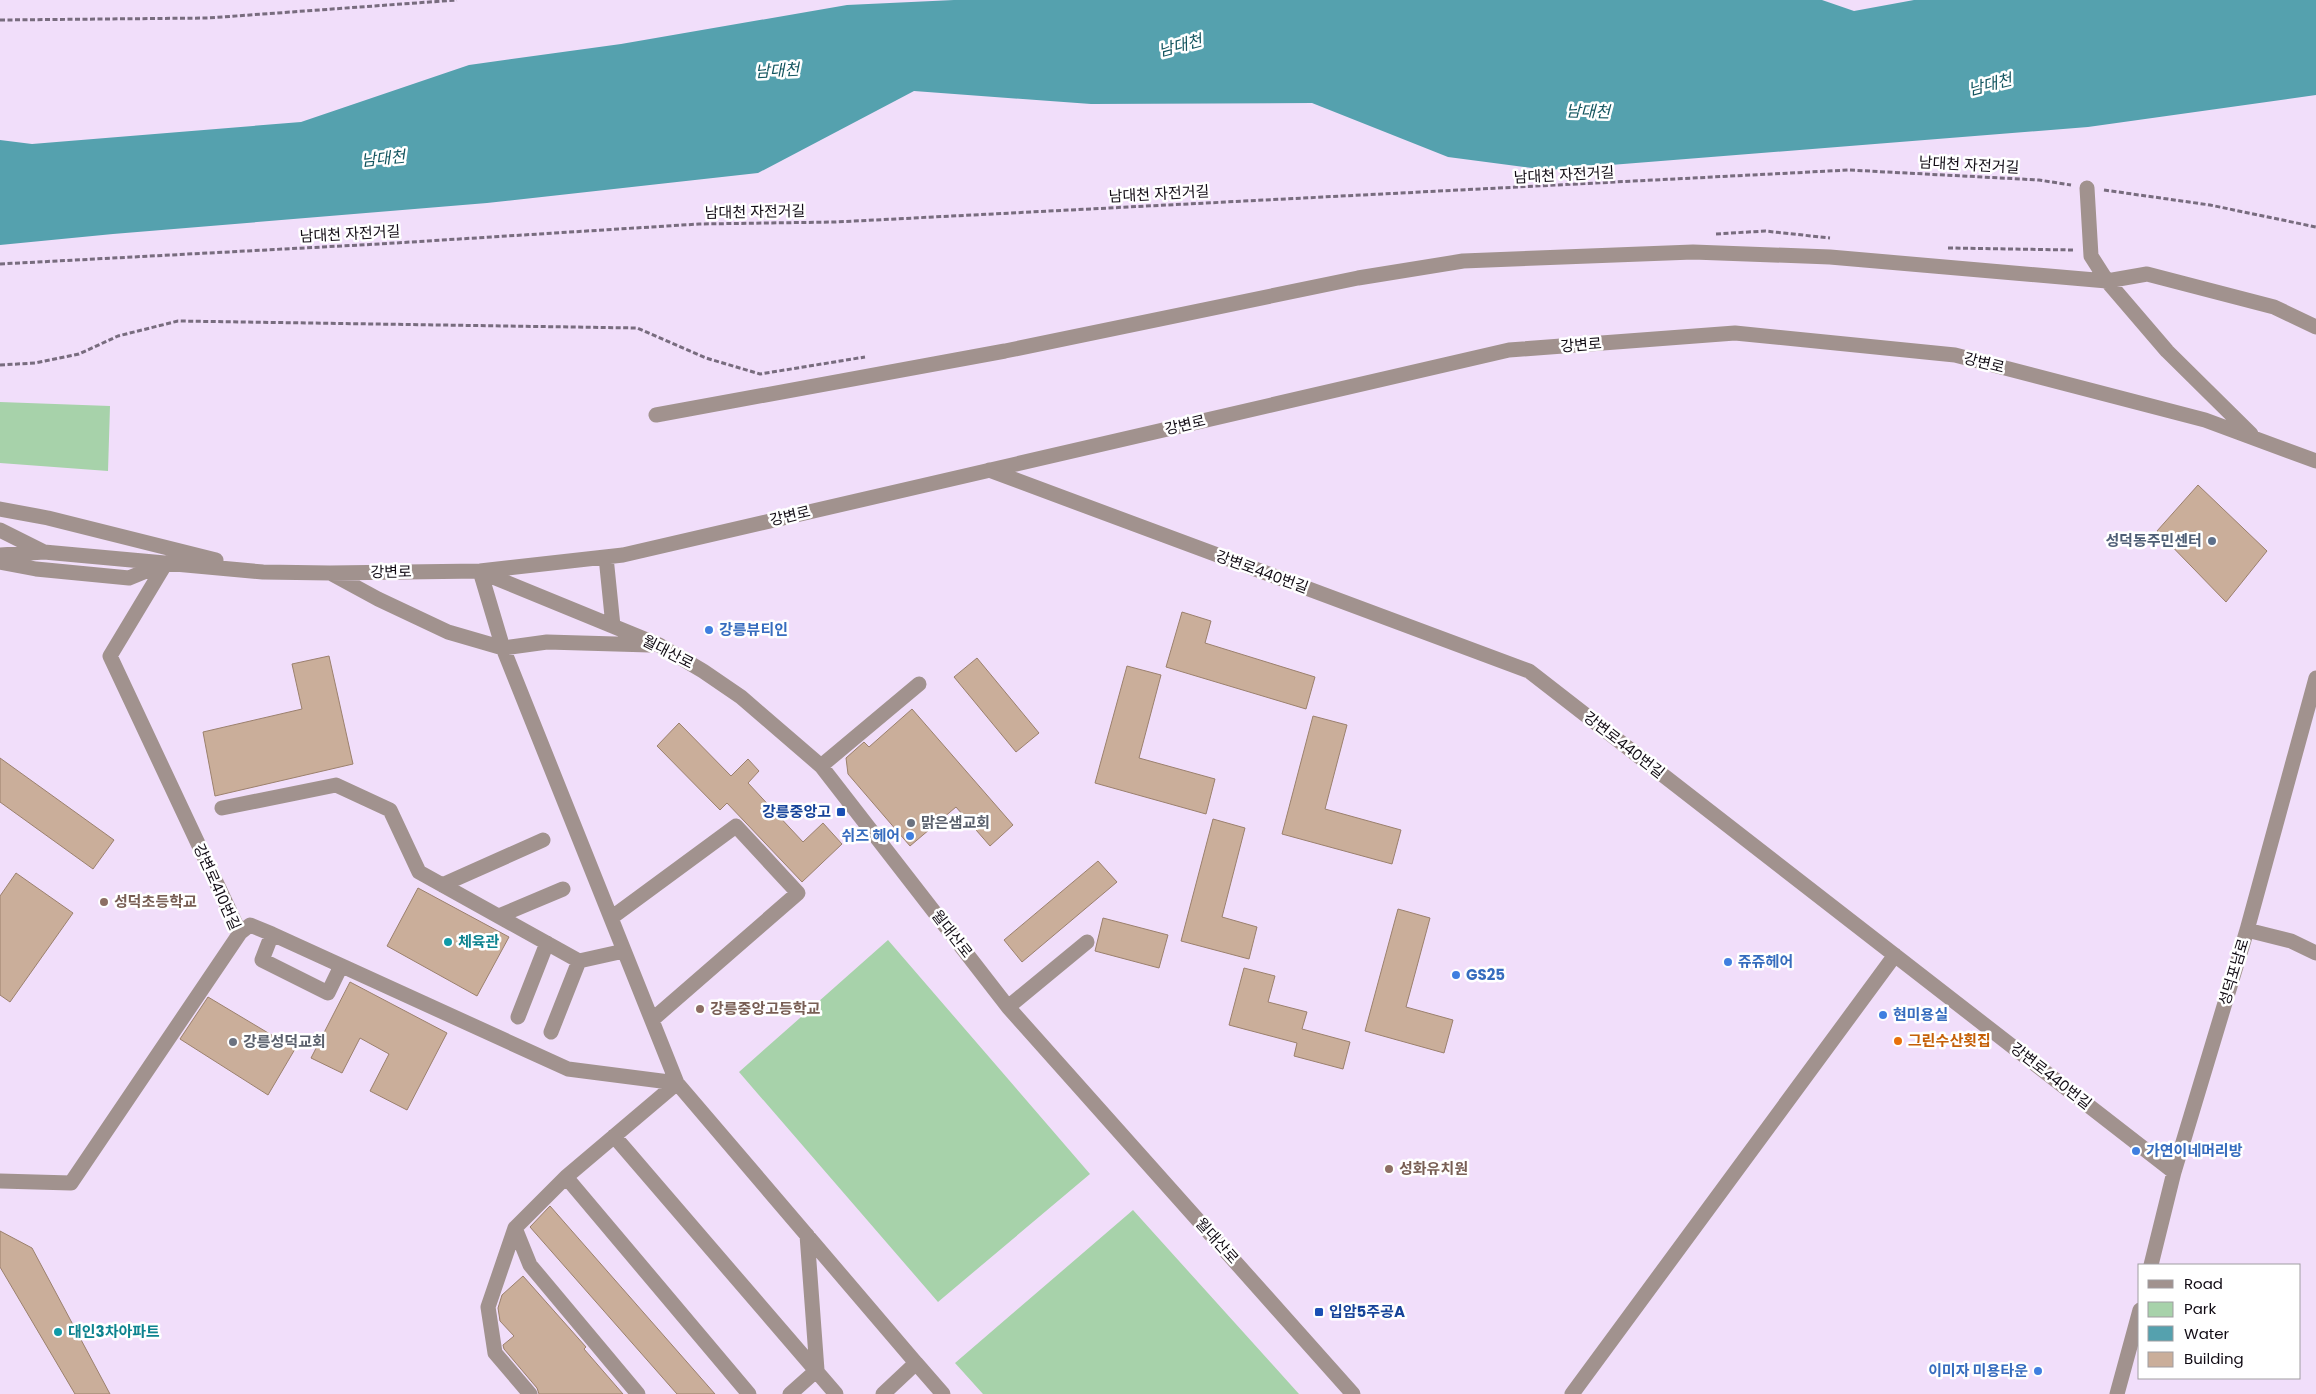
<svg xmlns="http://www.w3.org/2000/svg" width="2316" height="1394" font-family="Poppins,'Noto Sans KR',sans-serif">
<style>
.green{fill:#a7d2aa}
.water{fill:#55a1ae}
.building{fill:#caae9a;stroke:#9b806d}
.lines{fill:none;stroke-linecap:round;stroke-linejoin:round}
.path{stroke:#786c7e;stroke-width:3;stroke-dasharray:5 2.5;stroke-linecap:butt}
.minor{stroke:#a1928e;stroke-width:15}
.service-dot{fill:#5c6f8a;stroke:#fff;stroke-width:2}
.shop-dot{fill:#3f7fe0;stroke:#fff;stroke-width:2}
.transit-dot{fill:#1a4fb4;stroke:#fff;stroke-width:2}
.worship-dot{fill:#6b7280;stroke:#fff;stroke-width:2}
.education-dot{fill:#8d6e63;stroke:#fff;stroke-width:2}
.culture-dot{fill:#0f9aa8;stroke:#fff;stroke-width:2}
.food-dot{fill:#e8710a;stroke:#fff;stroke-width:2}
.labels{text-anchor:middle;stroke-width:5;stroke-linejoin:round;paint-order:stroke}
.street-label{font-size:15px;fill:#110b14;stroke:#fff}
.service-label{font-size:15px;font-weight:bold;fill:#4e5e75;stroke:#fff;text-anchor:end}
.shop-label{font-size:15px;font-weight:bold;fill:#366cbe;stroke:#fff;text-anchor:start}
.transit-label{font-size:15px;font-weight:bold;fill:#164399;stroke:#fff;text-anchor:end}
.worship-label{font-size:15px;font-weight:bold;fill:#5b616d;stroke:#fff;text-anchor:start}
.education-label{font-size:15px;font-weight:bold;fill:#785e54;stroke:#fff;text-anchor:start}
.culture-label{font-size:15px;font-weight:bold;fill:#0d838f;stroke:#fff;text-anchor:start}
.food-label{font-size:15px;font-weight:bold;fill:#c56008;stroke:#fff;text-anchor:start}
.water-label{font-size:16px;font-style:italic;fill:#11545e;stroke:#fff}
</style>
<rect width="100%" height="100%" fill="#f1defa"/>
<path class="green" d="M0,402L110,406L108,471L0,463Z
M888,940L1090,1174L938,1302L739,1072Z
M1133,1210L1299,1394H983L955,1363Z"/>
<path class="water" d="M954,0H1822L1854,11L1914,0H2316V95L2088,127L1548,170L1448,157L1312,103L1091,104L914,91L758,173L487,203L113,234L0,245V140L32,144L301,122L469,65L621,44L847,5Z"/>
<path class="building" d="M2198,485L2267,551L2226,602L2157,531Z
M1182,612L1211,621L1205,643L1315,677L1306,709L1166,667Z
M329,656L353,764L215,796L203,732L302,709L292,664Z
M977,658L1039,733L1016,752L954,677Z
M1127,666L1161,675L1139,758L1215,779L1206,814L1095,783Z
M912,709L1013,825L990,846L956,807L910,846L848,774L846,758L864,742L869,747Z
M1313,716L1347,725L1325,809L1401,830L1392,864L1282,834Z
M679,723L731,776L748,759L759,771L748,783L803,842L823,823L842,844L802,882L727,803L720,810L657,746Z
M0,758L114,840L93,869L0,802Z
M1213,819L1245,828L1222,917L1257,927L1249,959L1181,941Z
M1098,861L1117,882L1022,962L1004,940Z
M16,873L73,913L10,1002L0,995V896Z
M418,888L509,937L477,996L387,946Z
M1398,909L1430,918L1406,1007L1453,1020L1444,1053L1365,1031Z
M1103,918L1168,935L1159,968L1095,951Z
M1244,968L1275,976L1268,1002L1307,1012L1302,1029L1350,1042L1343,1069L1294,1056L1297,1043L1229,1025Z
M350,982L447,1033L407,1110L370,1091L389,1054L360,1038L342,1073L311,1058Z
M208,997L295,1049L268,1095L180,1039Z
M550,1206L715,1394H677L530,1227Z
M0,1231L32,1248L110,1394H75L0,1267Z
M523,1276L586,1347L584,1349L623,1394H539L537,1388L504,1349L503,1345L514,1336L500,1321L498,1308L502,1295Z"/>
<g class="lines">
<path class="path" d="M0,20L208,18L457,0
M2104,190L2210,205L2316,227
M1716,234L1765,231L1830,238
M1948,248L2074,250
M0,264L379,244L699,224L836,222L1849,170L2039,180L2071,185
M0,365L35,363L79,354L118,336L178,321L637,328L706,358L760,374L865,357"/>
<path class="minor" d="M2087,188L2091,256L2107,281L2167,351L2251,434
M656,415L1005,351L1358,278L1463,261L1693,252L1830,257L2107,281L2147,274L2274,307L2316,327
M989,470L1529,671L2174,1172
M0,509L48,518L216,560
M0,530L44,552
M0,555L44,552L263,572L330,573L480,571L623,555L1509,350L1735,333L1955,355L2205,420L2316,461
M606,557L613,626
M0,562L36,569L129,578L163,564
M480,571L503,648L677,1083L916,1363L883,1394
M481,572L659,645L703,671L741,697L821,766L1008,1007L1353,1394
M332,574L378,599L448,632L503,648L547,642L650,645
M821,766L919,684
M222,808L336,785L390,810L419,872L579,961L624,951
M442,885L543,840
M499,916L563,889
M611,918L736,826L798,893L652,1020
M2247,930L2291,941L2316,953
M240,933L250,925L272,934
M341,966L328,993L262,960L272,934L568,1069L677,1083
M1008,1007L1087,942
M518,1017L547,943
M551,1032L579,961
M614,1136L836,1394
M566,1177L749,1394
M0,1181L71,1183L240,933L110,656L166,563
M515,1228L530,1265L638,1394
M2151,1265L2174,1172L2247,930L2316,678
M916,1363L943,1394
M530,1394L495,1353L488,1307L515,1228L566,1177L677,1083
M790,1394L817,1370L807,1235
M1572,1394L1895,955
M2117,1394L2140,1310"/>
</g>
<circle class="service-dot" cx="2212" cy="541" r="5"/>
<g class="shop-dot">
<circle cx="709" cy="630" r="5"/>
<circle cx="910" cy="836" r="5"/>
<circle cx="1728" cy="962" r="5"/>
<circle cx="1456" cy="975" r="5"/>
<circle cx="1883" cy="1015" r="5"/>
<circle cx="2136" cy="1151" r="5"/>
<circle cx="2038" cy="1371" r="5"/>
</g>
<g class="transit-dot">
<rect x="836" y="807" width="10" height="10" rx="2.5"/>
<rect x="1314" y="1307" width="10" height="10" rx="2.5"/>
</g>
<g class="worship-dot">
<circle cx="911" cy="823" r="5"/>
<circle cx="233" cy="1042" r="5"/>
</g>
<g class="education-dot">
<circle cx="104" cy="902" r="5"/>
<circle cx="700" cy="1009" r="5"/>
<circle cx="1389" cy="1169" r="5"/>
</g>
<g class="culture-dot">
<circle cx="448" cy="942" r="5"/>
<circle cx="58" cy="1332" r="5"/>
</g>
<circle class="food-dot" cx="1898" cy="1041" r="5"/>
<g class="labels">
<g class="street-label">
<text transform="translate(1969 165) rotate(3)" y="5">남대천 자전거길</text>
<text transform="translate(1564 175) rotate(-3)" y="5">남대천 자전거길</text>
<text transform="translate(1159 194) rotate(-3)" y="5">남대천 자전거길</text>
<text transform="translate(755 212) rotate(-1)" y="5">남대천 자전거길</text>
<text transform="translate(350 234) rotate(-3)" y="5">남대천 자전거길</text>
<text transform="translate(1581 345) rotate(-4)" y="5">강변로</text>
<text transform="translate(1984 363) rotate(14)" y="5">강변로</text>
<text transform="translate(1185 425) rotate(-13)" y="5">강변로</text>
<text transform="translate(790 516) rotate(-13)" y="5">강변로</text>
<text transform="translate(391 572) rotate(-1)" y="5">강변로</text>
<text transform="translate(1262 572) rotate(20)" y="5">강변로440번길</text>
<text transform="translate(668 652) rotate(27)" y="5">월대산로</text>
<text transform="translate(1624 745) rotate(38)" y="5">강변로440번길</text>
<text transform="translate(217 887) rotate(66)" y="5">강변로410번길</text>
<text transform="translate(952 934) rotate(52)" y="5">월대산로</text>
<text transform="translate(2234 972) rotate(-73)" y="5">성덕포남로</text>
<text transform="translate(2051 1076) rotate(38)" y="5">강변로440번길</text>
<text transform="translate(1217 1241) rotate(48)" y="5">월대산로</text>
</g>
<g class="service-label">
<text x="2202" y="546">성덕동주민센터</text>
</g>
<g class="shop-label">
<text x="719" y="635">강릉뷰티인</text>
<text x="900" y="841" text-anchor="end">쉬즈 헤어</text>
<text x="1738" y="967">쥬쥬헤어</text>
<text x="1466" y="980">GS25</text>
<text x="1893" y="1020">현미용실</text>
<text x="2146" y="1156">가연이네머리방</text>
<text x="2028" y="1376" text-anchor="end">이미자 미용타운</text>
</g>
<g class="transit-label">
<text x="831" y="817">강릉중앙고</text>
<text x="1329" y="1317" text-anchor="start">입암5주공A</text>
</g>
<g class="worship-label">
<text x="921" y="828">맑은샘교회</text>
<text x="243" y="1047">강릉성덕교회</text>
</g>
<g class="education-label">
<text x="114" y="907">성덕초등학교</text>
<text x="710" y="1014">강릉중앙고등학교</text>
<text x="1399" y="1174">성화유치원</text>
</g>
<g class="culture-label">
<text x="458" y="947">체육관</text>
<text x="68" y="1337">대인3차아파트</text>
</g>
<g class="food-label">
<text x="1908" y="1046">그린수산횟집</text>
</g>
<g class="water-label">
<text transform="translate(1180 45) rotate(-15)" y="6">남대천</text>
<text transform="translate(777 70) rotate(-3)" y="6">남대천</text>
<text transform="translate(1990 84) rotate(-14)" y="6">남대천</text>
<text transform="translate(1588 111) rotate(1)" y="6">남대천</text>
<text transform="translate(383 158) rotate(-6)" y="6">남대천</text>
</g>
</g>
<rect x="2138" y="1264" width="162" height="115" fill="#ffffff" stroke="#a09da1"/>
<rect x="2148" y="1280" width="25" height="8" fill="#a1928e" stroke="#a09da1"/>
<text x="2184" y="1289" font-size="15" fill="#110b14">Road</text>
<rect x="2148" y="1302" width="25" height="15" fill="#a7d2aa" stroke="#a09da1"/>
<text x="2184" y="1314" font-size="15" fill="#110b14">Park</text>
<rect x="2148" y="1326" width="25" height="15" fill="#55a1ae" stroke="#a09da1"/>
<text x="2184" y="1339" font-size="15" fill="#110b14">Water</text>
<rect x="2148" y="1352" width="25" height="15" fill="#caae9a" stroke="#a09da1"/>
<text x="2184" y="1364" font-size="15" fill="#110b14">Building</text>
</svg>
